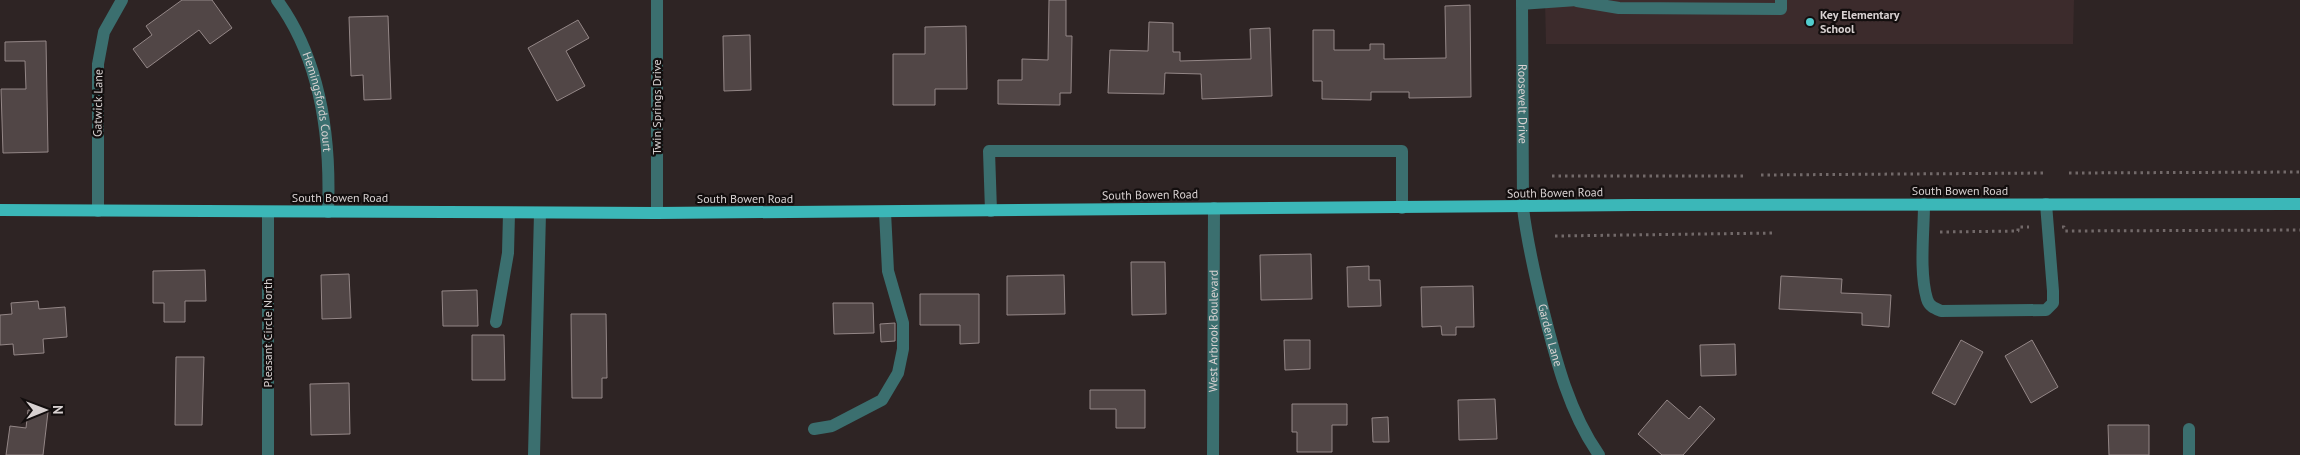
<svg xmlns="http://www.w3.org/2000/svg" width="2300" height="455" font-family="'PT Sans',sans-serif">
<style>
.built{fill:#3c2b2c}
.building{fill:#514646;stroke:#948787}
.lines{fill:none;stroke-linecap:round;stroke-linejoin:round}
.path{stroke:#726969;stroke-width:3;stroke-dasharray:2.5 4;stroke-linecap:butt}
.minor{stroke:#3b6f6f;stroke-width:12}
.major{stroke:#3bb7b8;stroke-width:12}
.poi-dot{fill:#52cdce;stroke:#130e0e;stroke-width:2}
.labels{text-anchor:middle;stroke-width:4.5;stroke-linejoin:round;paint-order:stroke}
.poi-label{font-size:12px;font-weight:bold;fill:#d8d1d1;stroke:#130e0e;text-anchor:start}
.street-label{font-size:12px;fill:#d8d1d1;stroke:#130e0e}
</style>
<rect width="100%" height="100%" fill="#2e2424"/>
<path class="built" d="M1545,0H2074L2073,44H1546Z"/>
<path class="building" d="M182,0H212L232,28L210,44L199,30L147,68L133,49L152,35L146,26Z
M1049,0H1066V36H1072L1071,93H1060V105L998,104V80H1022V59L1048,60Z
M1470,5L1471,97L1409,98V92H1371V100L1322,99V81H1313V30H1334V50H1370V44H1384V59L1446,58L1445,6Z
M388,16L391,99L364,100L363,75L351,76L349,17Z
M578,20L589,38L566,51L585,86L557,101L528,48Z
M1149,22L1173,23V52H1180V61L1251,59L1250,29L1270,28L1272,96L1202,99L1201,74L1165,73L1164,94L1108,93L1110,50L1148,51Z
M966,26L967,89H935V105H893V54H925V27Z
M750,35L751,90L724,91L723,36Z
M46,41L48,152L3,153L1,89H26L25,61H5V42Z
M1311,254L1312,299L1261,300L1260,255Z
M1131,262H1165L1166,314L1132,315Z
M1369,266V280H1380L1381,306L1348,307L1347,267Z
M205,270L206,301H185V322H164V303H153V271Z
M349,274L351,318L322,319L321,275Z
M1064,275L1065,314L1007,315V276Z
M1781,276L1842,279L1841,293L1891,295L1889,327L1862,325V313L1779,309Z
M1473,286L1474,327H1456V335H1442L1441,326L1422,327L1421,287Z
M477,290L478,326H443L442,291Z
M920,294H979V343L960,344V325H920Z
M38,301L39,309L65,307L67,337L43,339L44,353L14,355L13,344L0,345V315L12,314L11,303Z
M833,303H873L874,333L834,334Z
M571,314H606L607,378H602V398H572Z
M895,323V341L881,342L880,324Z
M472,335H504L505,380H472Z
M1284,340H1310V369L1285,370Z
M1961,340L1983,352L1955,405L1932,393Z
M2032,340L2058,387L2031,403L2005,356Z
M1735,344L1736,375L1701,376L1700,345Z
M176,357H204L202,425H175Z
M349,383L350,434L311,435L310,384Z
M1090,390H1145V428H1116V409H1090Z
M1495,399L1497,439L1459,440L1458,400Z
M1667,400L1689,419L1700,406L1715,419L1683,455H1662L1638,434Z
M1292,404H1347V425H1332V452H1297V432H1292Z
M28,410L48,412L43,455H6L10,426L26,428Z
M1388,417L1389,442H1373L1372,418Z
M2108,425H2149V455H2109Z"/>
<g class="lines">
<path class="path" d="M2069,173L2300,172
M1761,175L2047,173
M1552,176H1746
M2062,227H2064L2065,231L2300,230
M1940,232L2018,231V227H2029
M1555,236L1775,233"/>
<g class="minor">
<path id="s1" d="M277,0C322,61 331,139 328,212"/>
<path id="s2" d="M1522,0L1523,208C1527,242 1535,276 1543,309C1556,360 1569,412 1599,455"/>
<path d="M1577,1L1619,8L1781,9V0"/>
<path d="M1522,4L1577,0"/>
<path d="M1924,204C1924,232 1919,272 1927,299C1929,306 1934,308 1941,311L2046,310L2053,303V291L2046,204"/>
<path d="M98,211V64L104,32L122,0"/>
<path d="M991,211L989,151H1402V208"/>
<path d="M268,212V455"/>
<path d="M657,213V0"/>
<path d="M496,322L508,253L509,213"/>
<path d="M814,429L832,426L882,400L898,373L903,349V323L888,271L885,212"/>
<path d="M534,455L540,213"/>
<path id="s3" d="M1213,455L1214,208"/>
<path d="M2189,455V429"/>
</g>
<path class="major" d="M0,210L657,213L1633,205L2300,204"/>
</g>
<circle class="poi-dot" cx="1810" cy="22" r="5"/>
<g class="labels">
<g class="poi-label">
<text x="1820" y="19">Key Elementary<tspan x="1820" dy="14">School</tspan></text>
</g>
<g class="street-label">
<text transform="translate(98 103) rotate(-89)" y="4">Gatwick Lane</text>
<text dy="4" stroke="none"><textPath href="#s1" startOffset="111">Hemingsfords Court</textPath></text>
<text dy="4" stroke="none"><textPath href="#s2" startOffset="104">Roosevelt Drive</textPath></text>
<text transform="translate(657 107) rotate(-90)" y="4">Twin Springs Drive</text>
<text x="1960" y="195">South Bowen Road</text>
<text transform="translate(1555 193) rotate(-1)" y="4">South Bowen Road</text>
<text transform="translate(1150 195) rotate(-1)" y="4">South Bowen Road</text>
<text x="340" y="202">South Bowen Road</text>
<text x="745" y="203">South Bowen Road</text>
<text dy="4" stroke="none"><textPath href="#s3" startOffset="124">West Arbrook Boulevard</textPath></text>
<text transform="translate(268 333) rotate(-90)" y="4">Pleasant Circle North</text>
<text dy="4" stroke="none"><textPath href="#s2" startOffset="338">Garden Lane</textPath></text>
</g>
</g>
<g transform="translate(45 410) rotate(89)" stroke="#130e0e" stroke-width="4" paint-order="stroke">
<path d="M0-4L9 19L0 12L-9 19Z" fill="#d8d1d1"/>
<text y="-8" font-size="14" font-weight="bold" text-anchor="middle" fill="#d8d1d1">N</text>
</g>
</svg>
